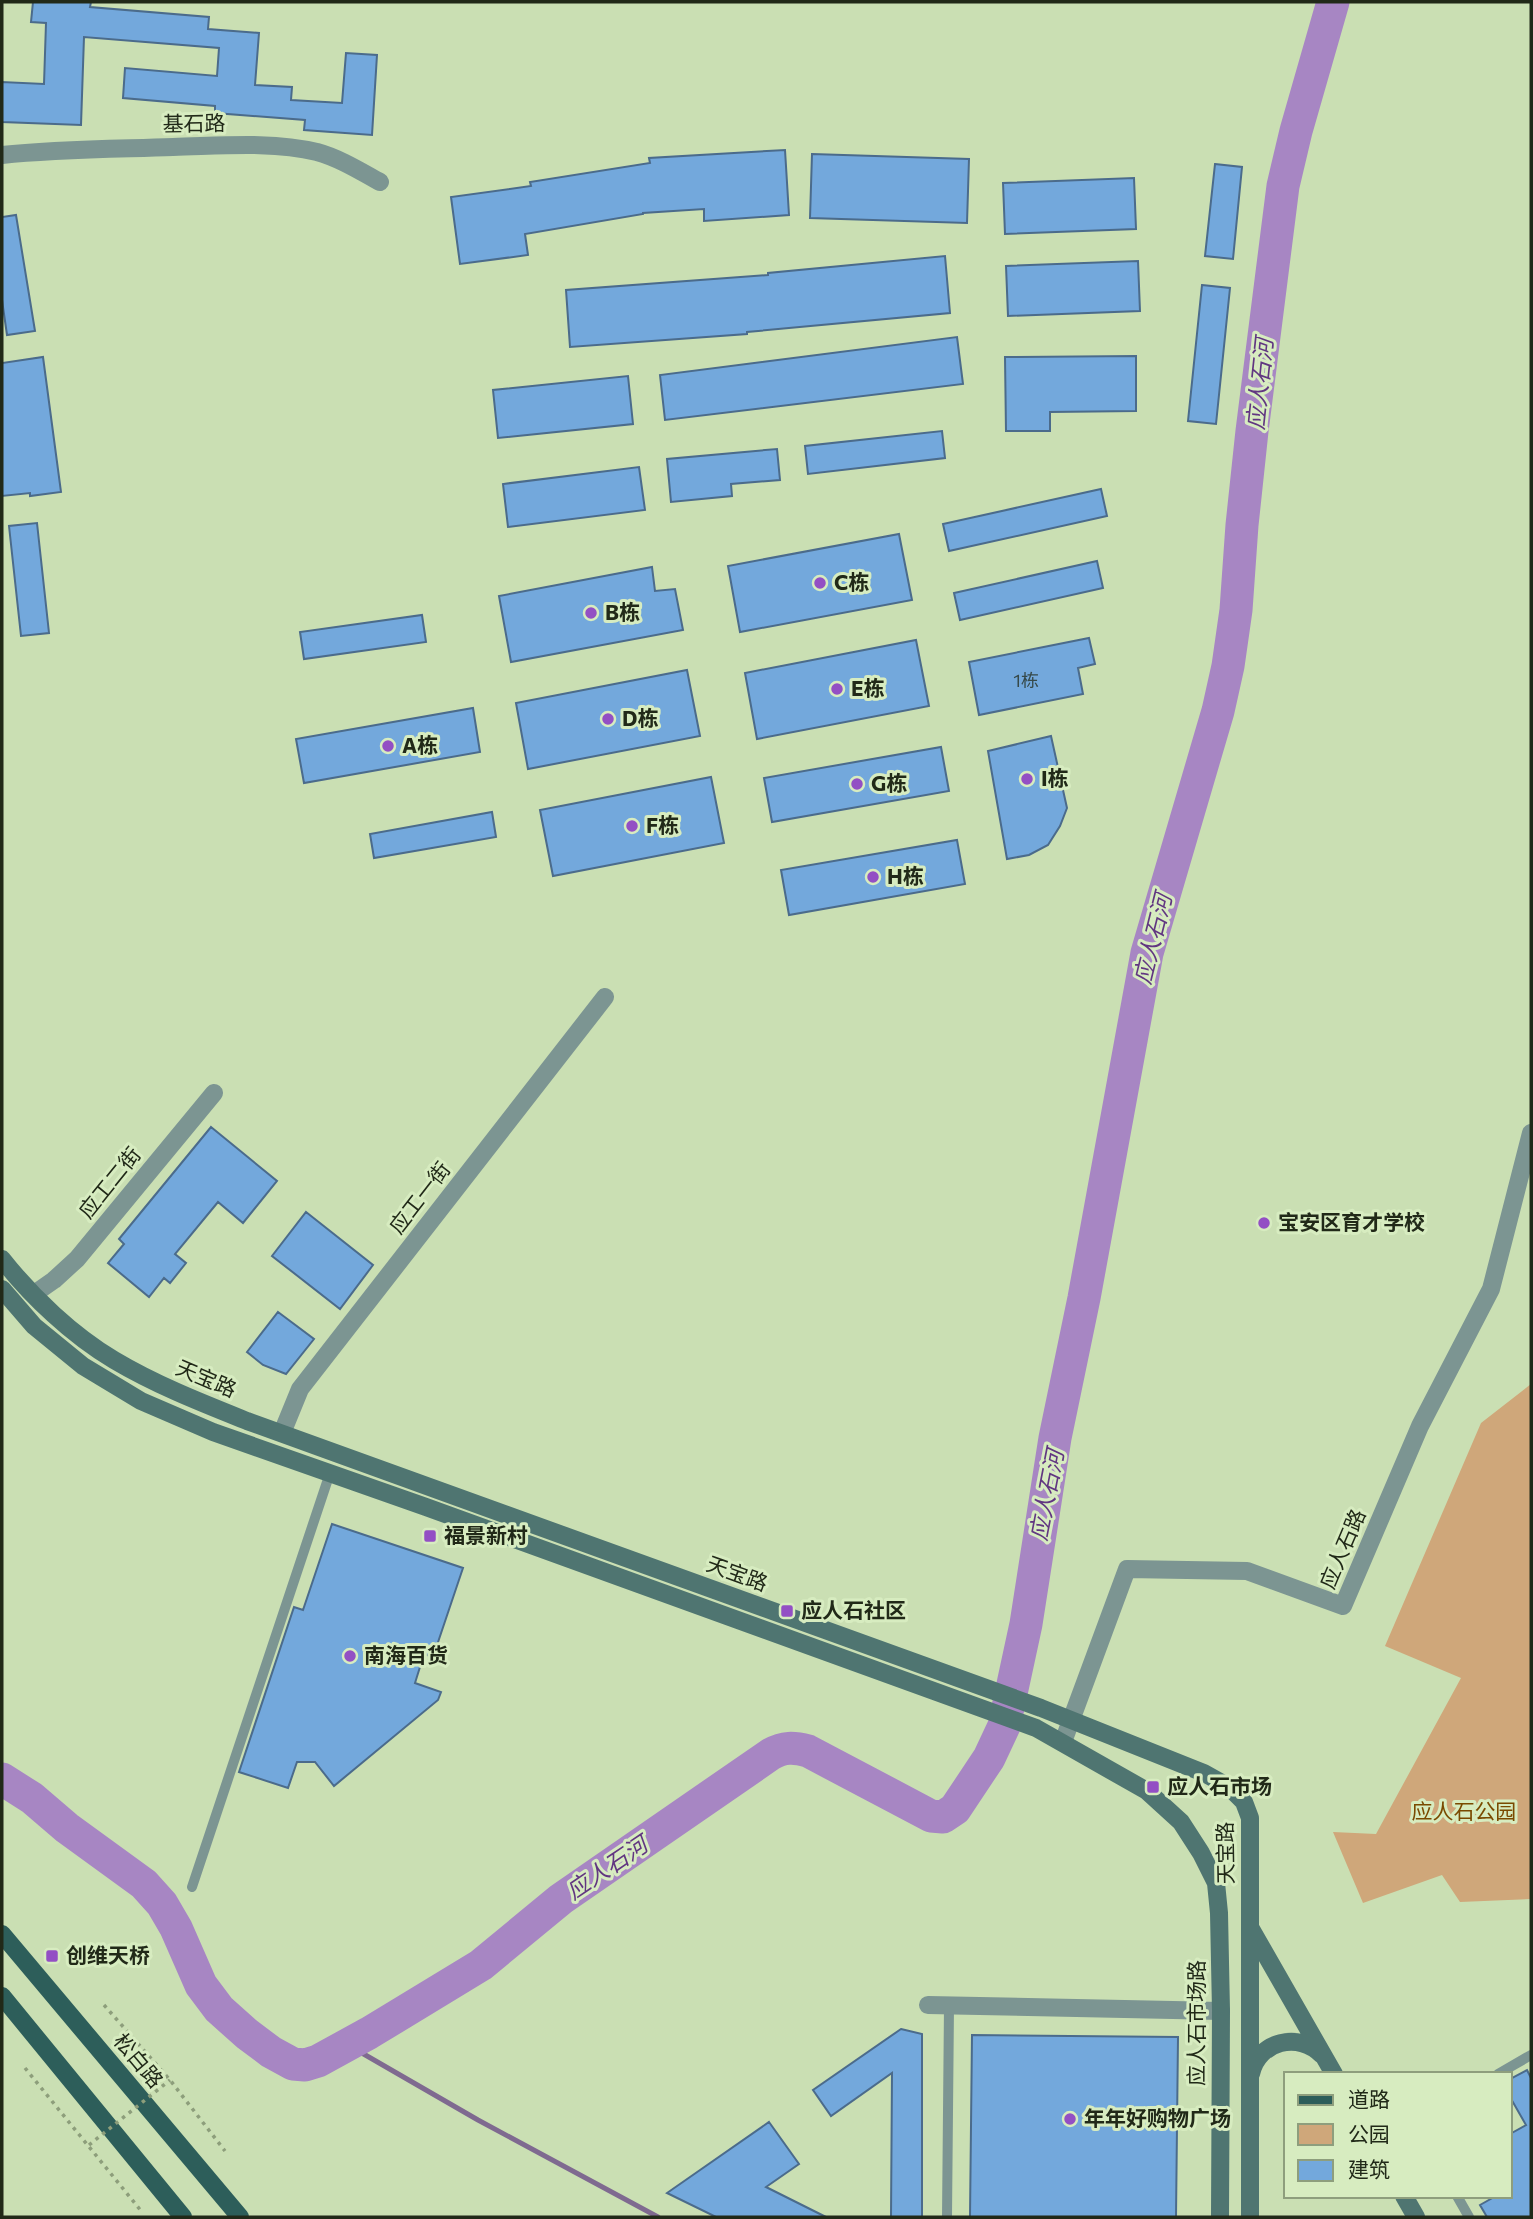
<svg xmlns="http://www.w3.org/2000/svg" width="1533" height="2219" font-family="Commissioner,'Noto Sans SC',sans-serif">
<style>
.green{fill:#cfa77a}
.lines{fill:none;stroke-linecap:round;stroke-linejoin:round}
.stream{stroke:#7f6a90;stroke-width:5}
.river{stroke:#a786c3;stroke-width:33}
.building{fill:#73a8dc;stroke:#4b6b8b;stroke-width:2}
.path{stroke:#8d9e7b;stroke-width:3.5;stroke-dasharray:3.5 5;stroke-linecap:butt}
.lane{stroke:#7c9592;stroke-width:10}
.street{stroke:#7c9592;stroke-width:18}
.secondary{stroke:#4f7571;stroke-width:18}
.primary{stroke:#2d5e5a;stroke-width:18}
.path-bridge{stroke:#8d9e7b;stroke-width:3.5;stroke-dasharray:3.5 5;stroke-linecap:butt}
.poi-dot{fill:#934fc4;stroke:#d7ecc0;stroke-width:2.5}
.labels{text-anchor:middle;stroke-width:6;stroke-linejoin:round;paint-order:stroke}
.number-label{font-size:18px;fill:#364949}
.street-label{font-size:21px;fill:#212918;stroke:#d7ecc0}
.poi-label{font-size:21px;font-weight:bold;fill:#212918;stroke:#d7ecc0;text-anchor:start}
.park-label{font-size:21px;fill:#7a4a00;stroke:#d7ecc0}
.water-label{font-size:23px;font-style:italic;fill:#613681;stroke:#d7ecc0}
</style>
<rect width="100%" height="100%" fill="#cadfb3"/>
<path class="green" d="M1531,1384V1899L1460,1902L1442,1875L1363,1903L1333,1832L1376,1834L1461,1678L1385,1646L1481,1423Z"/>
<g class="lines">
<path class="stream" d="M348,2045L478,2120L658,2217"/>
<path class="river" d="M2,1779L32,1798L67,1828L144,1884L162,1904L176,1928L201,1985L219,2009L247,2034L271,2052L293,2064L305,2065L318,2061L369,2033L481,1965L561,1899L771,1754C784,1747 793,1747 808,1751L931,1816L943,1817L955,1809L989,1758L1004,1726L1026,1624L1055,1438L1084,1298L1147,953L1218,711L1228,666L1236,610L1242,525L1252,431L1283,186L1296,131L1333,2"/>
</g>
<path class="building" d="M33,2H91L90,7L209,17L208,29L259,33L255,85L292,87L291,100L342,103L346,53L377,55L372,135L304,130L305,120L215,113V106L123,98L125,68L217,76L219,48L84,37L81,125L2,122V82L44,84L46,23L31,22Z
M785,150L789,215L704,221V209L643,213V214L525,234L528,255L460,264L451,197L531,186L530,182L650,163L649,158Z
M812,154L969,159L967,223L810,218Z
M1215,164L1242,167L1233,259L1205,256Z
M1134,178L1136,229L1005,234L1003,183Z
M16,215L35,331L7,335L2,300V217Z
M945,256L950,313L747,332V334L570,347L566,290L768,275V273Z
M1138,261L1140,311L1008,316L1006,266Z
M1202,285L1230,288L1216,424L1188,421Z
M957,337L963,384L665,420L660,375Z
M1136,356V411L1050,412V431H1006L1005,357Z
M43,357L61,492L30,496V493L2,496V363Z
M628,376L633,424L498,438L493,390Z
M942,431L945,458L808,474L805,446Z
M777,449L780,480L731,484L732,496L671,502L667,459Z
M639,467L645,510L508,527L503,484Z
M1101,489L1107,516L949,551L943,524Z
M37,523L49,633L21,636L9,526Z
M899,534L912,600L740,632L728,566Z
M1097,561L1103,588L960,620L954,593Z
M652,567L655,591L675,589L683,630L511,662L499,596Z
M422,615L426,642L304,659L300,632Z
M1089,638L1095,664L1078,668L1083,694L979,715L969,662Z
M916,640L929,706L757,739L745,673Z
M687,670L700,736L528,769L516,703Z
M473,708L480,752L304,783L296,739Z
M1051,736L1067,808L1060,826L1048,845L1029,855L1007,859L988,751Z
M941,747L949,791L772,822L764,778Z
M711,777L724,843L553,876L540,810Z
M492,812L496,837L374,858L370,834Z
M957,840L965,884L789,915L781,870Z
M211,1127L277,1181L243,1223L218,1202L175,1254L186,1263L170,1283L164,1278L149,1297L108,1263L124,1244L119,1239Z
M306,1212L373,1265L340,1309L272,1256Z
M278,1312L314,1339L286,1374L263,1365L247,1352Z
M332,1524L463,1568L433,1657L424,1654L415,1683L441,1692L438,1700L334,1786L315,1762H297L288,1788L239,1772L294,1607L303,1610Z
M901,2029L922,2034V2217H891L892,2073L831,2116L813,2090Z
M972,2035L1178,2037L1176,2217H970Z
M1527,2070L1531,2078V2217H1487L1480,2205L1496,2196H1510V2134L1526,2125L1510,2097V2079Z
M769,2122L799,2164L766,2187L826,2217H716L667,2193Z"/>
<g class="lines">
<path class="path" d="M104,2005L170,2080L225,2151
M25,2068L142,2212"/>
<path class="lane" d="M192,1887L330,1473
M1498,2074L1531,2055
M1457,2196L1469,2217
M947,2217L949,2006"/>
<path class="street" d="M2,155C58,149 116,149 173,147C220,146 271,141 317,152C339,158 360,171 380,182
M34,1294L54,1280L77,1259L214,1093
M282,1433L300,1389L605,997
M1063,1742L1127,1569L1247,1571L1343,1606L1420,1426L1491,1289L1531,1133
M928,2005L1221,2011"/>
<path class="secondary" d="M2,1259C32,1297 72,1335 114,1360C156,1385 202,1403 247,1421L1041,1708L1204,1773L1229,1787L1244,1802L1250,1818V2217
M2,1289L34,1326L83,1366L141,1401L213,1432L426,1507L1036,1728L1147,1791L1181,1822L1201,1853L1216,1883L1219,1913L1221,2011L1220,2217
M1251,1929L1334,2074
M1251,2074C1258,2041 1299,2031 1322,2055
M1404,2196L1416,2217"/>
<path class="primary" d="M2,1934L240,2217
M2,1996L183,2217"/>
<path class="path-bridge" d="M89,2145L170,2080"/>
</g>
<g class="poi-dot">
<circle cx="820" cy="583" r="7"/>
<circle cx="591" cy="613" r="7"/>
<circle cx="837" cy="689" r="7"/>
<circle cx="608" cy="719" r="7"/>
<circle cx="388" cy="746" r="7"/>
<circle cx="1027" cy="779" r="7"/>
<circle cx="857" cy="784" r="7"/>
<circle cx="632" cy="826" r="7"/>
<circle cx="873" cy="877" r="7"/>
<circle cx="1264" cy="1223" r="7"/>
<rect x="423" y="1529" width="14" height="14" rx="3.5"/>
<rect x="780" y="1604" width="14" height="14" rx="3.5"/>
<circle cx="350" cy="1656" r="7"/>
<rect x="1146" y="1780" width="14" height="14" rx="3.5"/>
<rect x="45" y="1949" width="14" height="14" rx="3.5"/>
<circle cx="1070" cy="2119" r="7"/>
</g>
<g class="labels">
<g class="number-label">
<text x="1026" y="687">1栋</text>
</g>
<g class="street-label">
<text transform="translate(194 124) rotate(-1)" y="7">基石路</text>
<text transform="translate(110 1183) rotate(-51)" y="7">应工二街</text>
<text transform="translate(420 1198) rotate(-52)" y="7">应工一街</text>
<text transform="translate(206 1379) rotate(23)" y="7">天宝路</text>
<text transform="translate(1343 1549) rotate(-67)" y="7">应人石路</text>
<text transform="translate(737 1574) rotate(20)" y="7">天宝路</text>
<text transform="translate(1226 1853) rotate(-91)" y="7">天宝路</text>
<text transform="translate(1197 2023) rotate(-90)" y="7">应人石市场路</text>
<text transform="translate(138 2061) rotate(50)" y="7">松白路</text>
</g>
<g class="poi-label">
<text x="834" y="590">C栋</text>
<text x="605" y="620">B栋</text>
<text x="851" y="696">E栋</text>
<text x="622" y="726">D栋</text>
<text x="402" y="753">A栋</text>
<text x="1041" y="786">I栋</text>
<text x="871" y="791">G栋</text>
<text x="646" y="833">F栋</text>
<text x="887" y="884">H栋</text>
<text x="1278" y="1230">宝安区育才学校</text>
<text x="444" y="1543">福景新村</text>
<text x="801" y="1618">应人石社区</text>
<text x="364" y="1663">南海百货</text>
<text x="1167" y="1794">应人石市场</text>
<text x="66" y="1963">创维天桥</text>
<text x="1084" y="2126">年年好购物广场</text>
</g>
<g class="park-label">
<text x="1464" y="1819">应人石公园</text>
</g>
<g class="water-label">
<text transform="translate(1260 384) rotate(-84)" y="8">应人石河</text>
<text transform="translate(1153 939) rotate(-76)" y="8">应人石河</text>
<text transform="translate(1047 1495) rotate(-79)" y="8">应人石河</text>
<text transform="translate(607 1868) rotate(-34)" y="8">应人石河</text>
</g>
</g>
<rect width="1533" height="2219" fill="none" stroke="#212918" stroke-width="7"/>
<rect x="1284" y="2072" width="228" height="126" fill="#d7ecc0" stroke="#8e9e7d" stroke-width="2"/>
<rect x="1298" y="2095" width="35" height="10" fill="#2d5e5a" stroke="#8e9e7d" stroke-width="2"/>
<text x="1348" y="2107" font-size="21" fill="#212918">道路</text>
<rect x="1298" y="2124" width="35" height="21" fill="#cfa77a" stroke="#8e9e7d" stroke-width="2"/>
<text x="1348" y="2142" font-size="21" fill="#212918">公园</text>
<rect x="1298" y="2160" width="35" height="21" fill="#73a8dc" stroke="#8e9e7d" stroke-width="2"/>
<text x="1348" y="2177" font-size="21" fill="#212918">建筑</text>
</svg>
